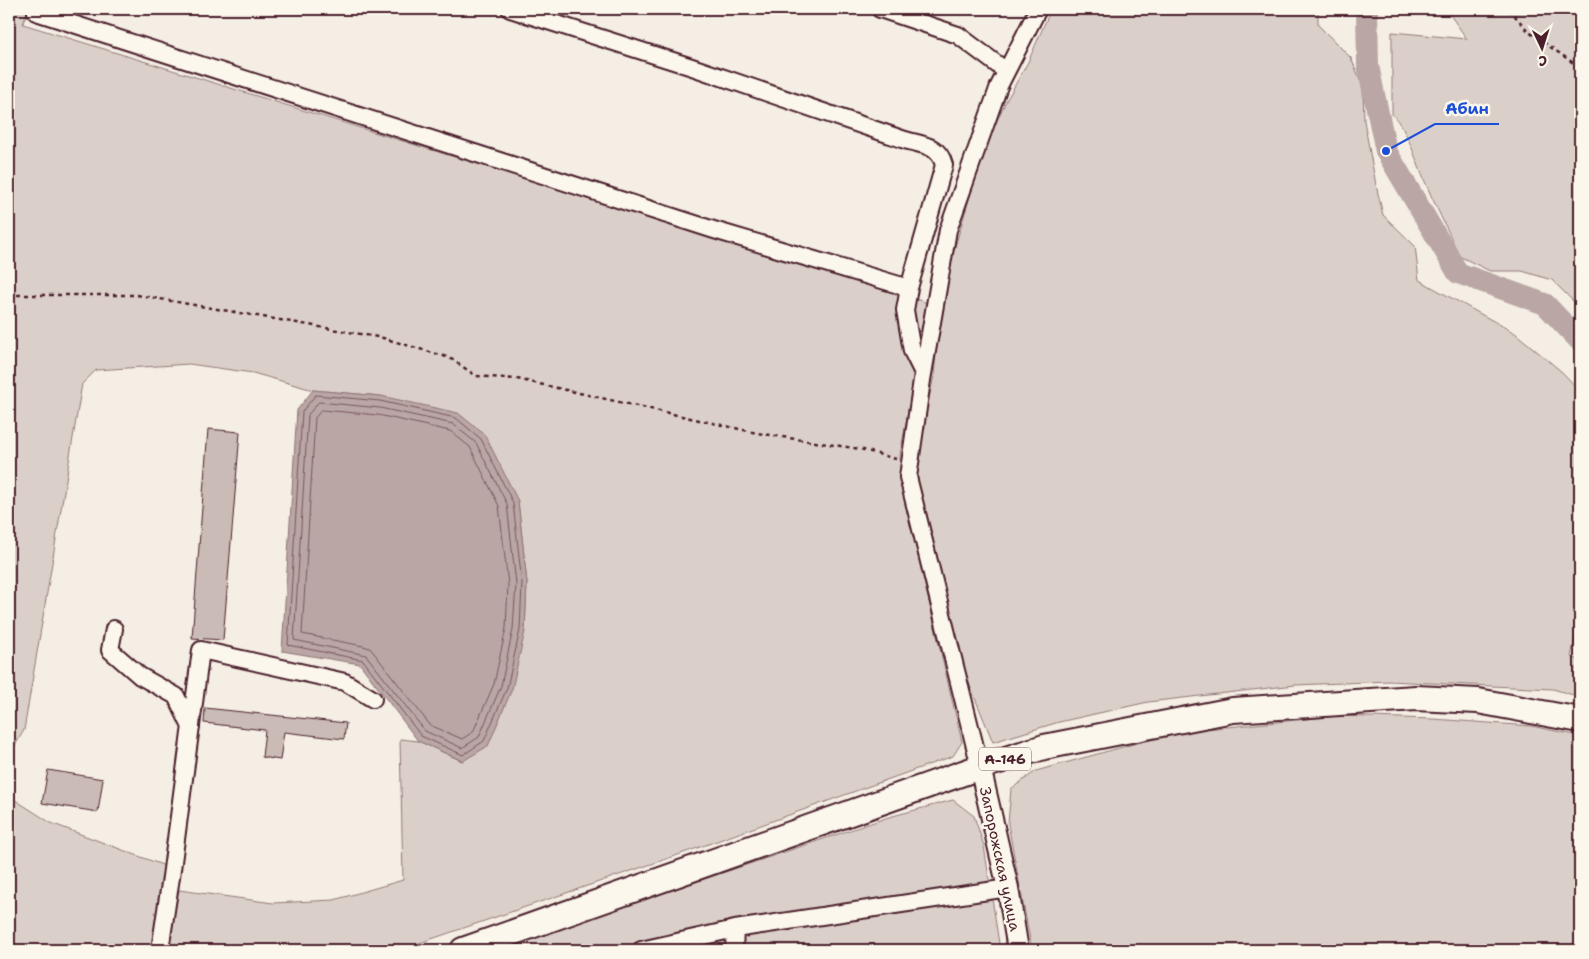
<svg xmlns="http://www.w3.org/2000/svg" width="1589" height="959" font-family="'Shantell Sans',sans-serif">
<style>
.green{fill:#dbd0c9;stroke:#92787a}
.water{fill:#baa7a5;stroke:#8d7174}
.lines{fill:none;stroke-linecap:round;stroke-linejoin:round}
.shore{stroke:#77555c;stroke-width:1}
.river{stroke:#baa7a5;stroke-width:22}
.building{fill:#cabbb6;stroke:#4a1f2b}
.minor-casing{stroke:#4a1f2b;stroke-width:20}
.major-casing{stroke:#4a1f2b;stroke-width:24}
.highway-casing{stroke:#4a1f2b;stroke-width:28}
.path{stroke:#4a1f2b;stroke-width:2.5;stroke-dasharray:4 4;stroke-linecap:butt}
.minor{stroke:#fbf7ec;stroke-width:16}
.major{stroke:#fbf7ec;stroke-width:20}
.highway{stroke:#fbf7ec;stroke-width:24}
.labels{text-anchor:middle;stroke-width:5;stroke-linejoin:round;paint-order:stroke}
.shield{fill:#fbf7ec;stroke:#7f6065;stroke-width:1}
.shield-label{font-size:14px;font-weight:bold;fill:#4a1f2b}
.street-label{font-size:15px;fill:#4a1f2b;stroke:#fbf7ec}
.leader{fill:none;stroke:#1d4ed8;stroke-width:2}
.callout-dot{fill:#1d4ed8;stroke:#fbf7ec;stroke-width:2}
.callout-label{font-size:16px;text-anchor:middle;font-weight:bold;fill:#1d4ed8;stroke:#fbf7ec;stroke-width:5;stroke-linejoin:round;paint-order:stroke}
</style>
<rect width="100%" height="100%" fill="#f4eee4"/>
<filter id="ink" filterUnits="userSpaceOnUse"><feTurbulence type="fractalNoise" baseFrequency=".02" numOctaves="2"/><feDisplacementMap in="SourceGraphic" scale="10" xChannelSelector="R" yChannelSelector="G"/><feConvolveMatrix kernelMatrix="1 2 1 2 8 2 1 2 1" color-interpolation-filters="sRGB"/></filter>
<g filter="url(#ink)">
<path class="green" d="M9,9H28L23,24L928,303L900,455L901,484L962,742L953,756L675,856L399,950H166L179,890L273,903L334,900L403,880L400,739L418,741L462,761L525,631L527,583L518,501L381,396L313,390L253,373L189,364L96,370L82,384L24,730L12,751L9,768Z
M1051,9H1318V25L1351,58L1363,87L1364,121L1376,185L1383,215L1415,246L1419,280L1515,333L1562,372L1580,391V623H1578L1571,657L1580,660V697L1553,689L1389,681L1295,685L1148,702L1059,722L993,742L966,676L927,514L918,487L917,453L934,376L939,319L946,277L984,149L1005,103L1028,62Z
M1446,9H1580V304L1574,302L1552,280L1522,271H1490L1459,256C1448,229 1434,204 1423,177C1414,155 1408,131 1392,114V32L1467,39Z
M1337,716L1433,719L1531,726L1580,736V950H1032L1008,824L1011,789L1036,771L1177,732Z
M9,796L51,823L165,866L153,950H9Z
M953,800L974,816L984,846L1000,950H499L609,911L889,817Z"/>
<path class="water" d="M313,390L381,396L458,413L485,435L518,501L527,583L525,631L512,689L488,746L463,761L418,741L360,664L282,651L297,410Z"/>
<g class="lines">
<path class="shore" d="M316,395L380,401L456,418L481,439L513,503L522,583L520,630L507,688L484,741L463,755L421,736L363,660L288,645L302,412Z
M319,402L380,408L453,424L476,443L507,504L516,584L513,629L501,686L479,737L462,748L425,731L366,655L294,640L308,415Z
M322,410L378,415L450,431L470,447L499,506L508,584L506,628L494,684L473,732L462,739L430,725L370,648L363,646L302,634L315,418Z"/>
<path class="river" d="M1367,9L1368,66L1386,151L1458,273L1545,304L1580,341"/>
</g>
<path class="building" d="M208,429L240,432L223,640L192,638Z
M205,708L346,723L344,739L284,732L280,760L262,757L265,730L204,723Z
M48,770L103,779L98,812L42,803Z"/>
<g class="lines">
<defs>
<path id="minor" d="M510,9L692,67L905,140C923,145 939,145 944,165L909,288L905,310L912,351L923,373
M880,9L958,35L1006,71
M36,12L714,230L909,288
M114,629L110,650L140,676L176,696L191,727
M980,767L908,477L922,380L948,230L999,86L1038,9
M160,950L171,877L201,650L345,682L373,699
M641,950L735,929L1008,888
M734,950L735,929"/>
<path id="major" d="M980,767L1008,888L1018,950"/>
<path id="highway" d="M463,950L980,767L1044,747L1233,710L1416,698L1478,701L1580,720"/>
</defs>
<use href="#minor" class="minor-casing"/>
<use href="#major" class="major-casing"/>
<use href="#highway" class="highway-casing"/>
<path class="path" d="M1509,9L1529,32L1572,62L1580,70
M9,295H137L383,338L450,358L476,376L517,379L757,433L860,449L896,459"/>
<use href="#minor" class="minor"/>
<use href="#major" class="major"/>
<use href="#highway" class="highway"/>
</g>
</g>
<g class="labels">
<rect class="shield" x="979" y="747.5" width="52" height="23" rx="4"/>
<g class="shield-label">
<text x="1005" y="764">А-146</text>
</g>
<g class="street-label">
<text transform="translate(1000 859) rotate(78)" y="5">Запорожская улица</text>
</g>
</g>
<path class="leader" d="M1386 151L1435 124H1499"/>
<circle class="callout-dot" cx="1386" cy="151" r="5"/>
<g class="callout-label">
<text x="1467" y="114">Абин</text>
</g>
<rect width="1589" height="959" fill="none" stroke="#fbf7ec" stroke-width="30"/>
<rect x="15" y="15" width="1559" height="929" fill="none" stroke="#4a1f2b" stroke-width="2" filter="url(#ink)"/>
<g transform="translate(1542 48) rotate(176)" stroke="#fbf7ec" stroke-width="4" paint-order="stroke">
<path d="M0-4L9 19L0 12L-9 19Z" fill="#4a1f2b"/>
<text y="-8" font-size="14" font-weight="bold" text-anchor="middle" fill="#4a1f2b">С</text>
</g>
</svg>
